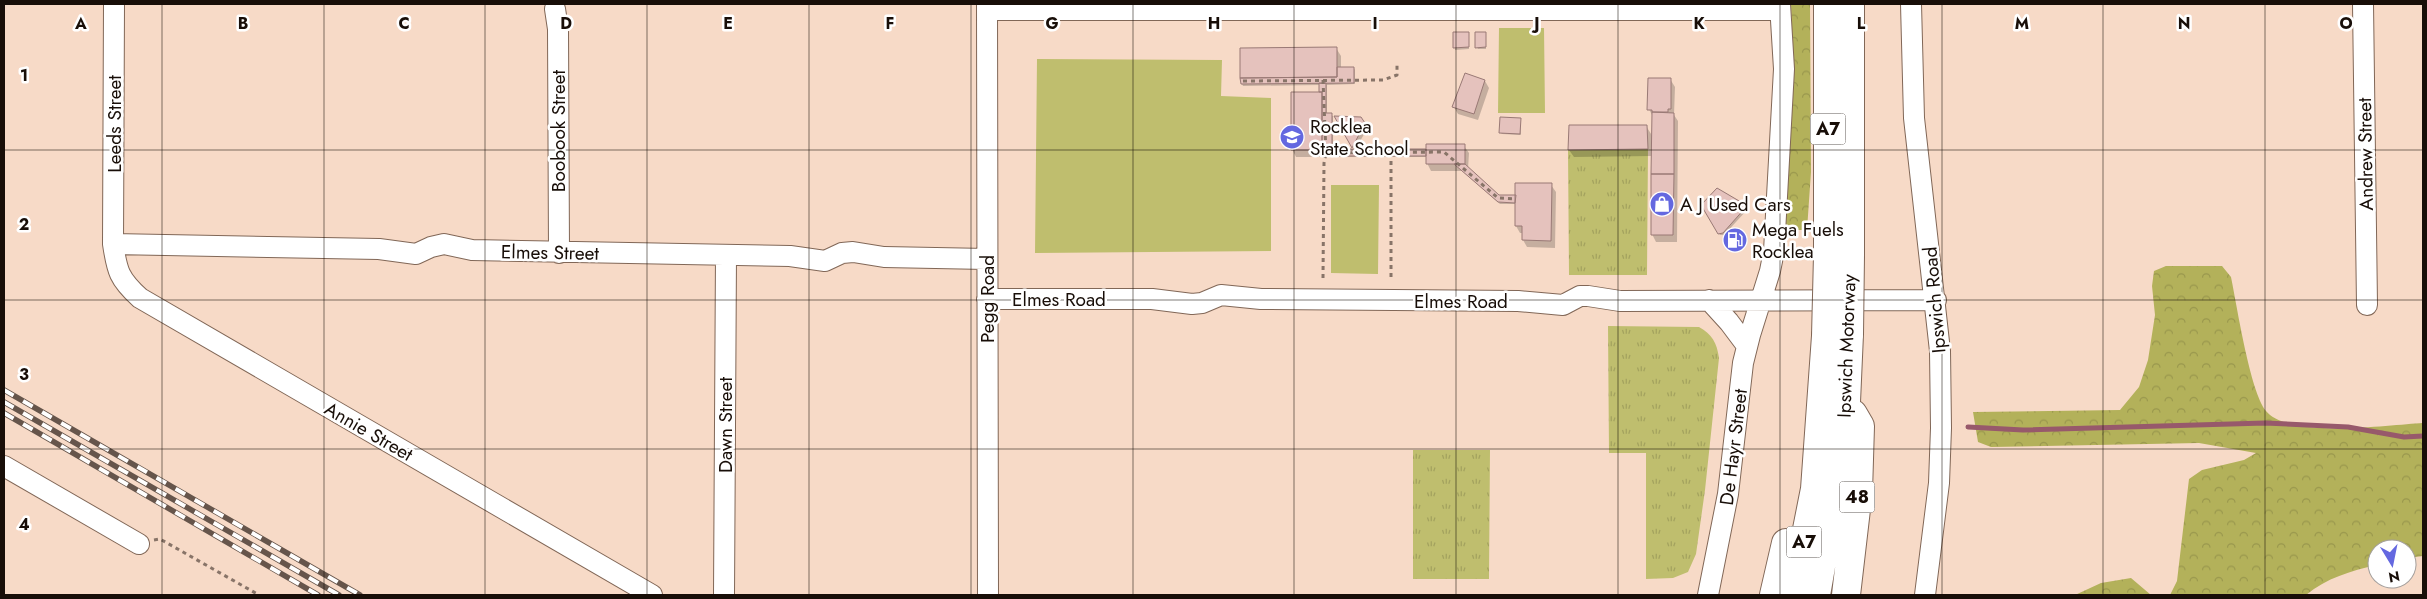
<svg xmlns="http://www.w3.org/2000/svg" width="2427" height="599" font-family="Jost,sans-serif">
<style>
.grass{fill:url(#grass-tufts)}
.forest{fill:url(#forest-crowns)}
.pitch{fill:#bfbe6e}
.shadow{fill:#0003}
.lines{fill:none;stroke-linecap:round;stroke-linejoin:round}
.stream{stroke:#97596b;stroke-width:5}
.building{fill:#e5c2bd;stroke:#997975}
.minor-casing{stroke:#816757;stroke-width:22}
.highway-casing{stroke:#816757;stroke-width:30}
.path{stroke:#887468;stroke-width:3;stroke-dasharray:4 4;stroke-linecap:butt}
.minor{stroke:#fff;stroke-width:20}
.highway{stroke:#fff;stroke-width:28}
.rail-casing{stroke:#66554b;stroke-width:5.5}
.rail{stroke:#fff;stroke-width:4;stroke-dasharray:11;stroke-linecap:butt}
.highway-bridge-casing{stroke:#816757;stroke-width:30;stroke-linecap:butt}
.highway-bridge{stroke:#fff;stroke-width:28}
.grid{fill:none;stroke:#180e08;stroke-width:1;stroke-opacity:0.55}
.labels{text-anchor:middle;stroke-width:5;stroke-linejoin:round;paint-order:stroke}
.shield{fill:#fff;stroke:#5d5652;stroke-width:1}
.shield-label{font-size:18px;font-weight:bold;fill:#180e08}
.street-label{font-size:19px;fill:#180e08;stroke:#fff}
.poi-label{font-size:19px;fill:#180e08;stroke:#fff;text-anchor:start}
.grid-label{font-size:16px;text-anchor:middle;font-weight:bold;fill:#180e08;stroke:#fff;stroke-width:5;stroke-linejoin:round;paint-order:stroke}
</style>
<defs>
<pattern id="grass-tufts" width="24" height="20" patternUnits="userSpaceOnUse" patternTransform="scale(1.25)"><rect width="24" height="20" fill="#bfbe6e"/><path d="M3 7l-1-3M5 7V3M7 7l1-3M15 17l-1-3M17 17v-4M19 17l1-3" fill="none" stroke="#a3a25e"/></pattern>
<pattern id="forest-crowns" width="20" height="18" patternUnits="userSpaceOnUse" patternTransform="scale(1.25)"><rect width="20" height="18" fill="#b3b15a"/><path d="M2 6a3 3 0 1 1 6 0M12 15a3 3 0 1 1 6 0" fill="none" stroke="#99974d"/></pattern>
</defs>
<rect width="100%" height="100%" fill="#f7dac7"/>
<path class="grass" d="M1648,149L1647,275H1569L1568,150Z
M1608,326L1699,327C1712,334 1717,343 1719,358L1705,490L1696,554L1688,572L1673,578L1646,579V453H1609Z
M1413,450H1490L1489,579H1413Z"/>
<path class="forest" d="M1791,4H1810L1811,172L1807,230H1785L1792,33Z
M2166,266H2222L2231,277C2237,306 2250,391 2266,411C2289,439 2388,425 2423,423V556L2407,558V549H2377V565C2350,571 2327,578 2306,595H2170L2177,581L2189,479L2202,470L2244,460L2256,453L2199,443L1991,447L1978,442L1973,412L2120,410L2139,387L2148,360L2155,315L2152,286L2154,271Z
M2131,578L2151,595H2075L2101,583Z"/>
<path class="pitch" d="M1499,28H1544L1545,113H1498Z
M1037,59L1222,60L1221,96L1271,98V251L1035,253Z
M1331,185H1379L1378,274L1331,273Z"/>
<path class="shadow" d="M1468,33L1469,49L1455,50L1454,34Z
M1485,33L1486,49H1478L1477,47Z
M1336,48L1341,56V68H1354L1355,70V84L1327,85V114L1333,116V151L1355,150L1336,117L1364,124L1367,129L1355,150H1425L1464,146L1469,153L1468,169L1498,196L1516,197L1551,185L1556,192L1555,248L1527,247L1523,240V233H1520L1516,226V204H1500L1462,171H1431L1427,163V157H1296L1292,149L1321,93L1320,85L1243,86L1242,84Z
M1670,79L1675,87L1674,115L1678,121L1677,242H1656L1652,234L1653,156L1574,157L1569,150L1646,126L1653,137V117L1649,109Z
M1485,81L1489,88L1478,120L1458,114L1454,107Z
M1520,119L1521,135L1502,134L1501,133Z
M1702,205L1745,206L1747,210L1724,235H1720Z"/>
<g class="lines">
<path class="stream" d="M1968,427L2023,430L2265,423L2348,427L2404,437L2423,436"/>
</g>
<path class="building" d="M1453,32H1469V47L1453,48Z
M1475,32H1486V47L1475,48Z
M1337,47V77L1240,78V48Z
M1337,67H1354V83L1241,84L1240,78L1337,77Z
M1465,73L1485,80L1474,114L1452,107Z
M1648,78H1671V109H1668V112H1652V110H1647Z
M1319,83H1326V113H1332V149H1426V156H1322V92H1319Z
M1291,92H1322V150H1291Z
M1652,112L1674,113V174H1651Z
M1334,116L1361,117L1365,123L1352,148Z
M1500,117L1521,118L1520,134L1499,133Z
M1569,125H1647L1648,149L1568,150Z
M1426,144H1465V164H1426Z
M1454,164H1465L1499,195H1516L1515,203L1498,202Z
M1651,174H1674L1673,235H1651Z
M1515,183H1552L1551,241L1522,240V226H1515Z
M1717,188L1746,205V207L1723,233L1718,234L1701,205Z"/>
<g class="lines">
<defs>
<path id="minor" d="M114,4L113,244C117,271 119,279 140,298L652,595
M987,4L988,595
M1911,4L1914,118L1940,351L1941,428L1939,483L1925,595
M2363,4L2367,305
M555,9L558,29L559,253
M987,10H1780
M113,244L379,249L416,254L431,247L444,244L472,250L790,256L825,261L842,253L853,252L884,257L987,259
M987,299H1152L1192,304L1202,303L1221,295L1261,299L1518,301L1563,305L1580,296H1588L1620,301L1936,300
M1709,300L1729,322L1747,346
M4,466L139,544
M724,595L726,255
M1708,595L1728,494L1743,363L1750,335L1770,271L1774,251L1784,69L1780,4"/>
<path id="highway" d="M1828,4V255
M1850,255V4
M1774,595L1786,543
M1794,595L1815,489L1826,336
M1816,595L1832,504L1846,402L1849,334
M1846,595L1858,492L1860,426L1853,414"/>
</defs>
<use href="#minor" class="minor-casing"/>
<use href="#highway" class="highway-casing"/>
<path class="path" d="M1323,80L1326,153L1444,152L1498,198L1515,199
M1243,81L1383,80L1397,75V64
M1391,153V278
M1323,278L1324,163L1326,153
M154,540L160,539L259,595"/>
<use href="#minor" class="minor"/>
<use href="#highway" class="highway"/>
<defs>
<path id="rail" d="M4,390L360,595
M4,402L339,595
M4,413L318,595"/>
</defs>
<use href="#rail" class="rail-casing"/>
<use href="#rail" class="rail"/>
<defs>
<path id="highway-bridge" d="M1849,334L1850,255
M1826,336L1828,255"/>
</defs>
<use href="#highway-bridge" class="highway-bridge-casing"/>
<use href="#highway-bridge" class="highway-bridge"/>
</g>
<path class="grid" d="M162,4V595M324,4V595M485,4V595M647,4V595M809,4V595M971,4V595M1133,4V595M1294,4V595M1456,4V595M1618,4V595M1780,4V595M1942,4V595M2103,4V595M2265,4V595M4,150H2423M4,300H2423M4,449H2423"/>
<defs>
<symbol id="school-disc" viewBox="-11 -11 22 22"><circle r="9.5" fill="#6468e0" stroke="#fff"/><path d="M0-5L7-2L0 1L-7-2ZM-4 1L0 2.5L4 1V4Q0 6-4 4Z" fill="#fff"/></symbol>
<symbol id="shop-disc" viewBox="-11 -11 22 22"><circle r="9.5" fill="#6468e0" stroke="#fff"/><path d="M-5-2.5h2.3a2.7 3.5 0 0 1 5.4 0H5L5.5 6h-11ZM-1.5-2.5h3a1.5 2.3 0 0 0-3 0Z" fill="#fff"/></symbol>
<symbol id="fuel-disc" viewBox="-11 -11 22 22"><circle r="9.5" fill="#6468e0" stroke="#fff"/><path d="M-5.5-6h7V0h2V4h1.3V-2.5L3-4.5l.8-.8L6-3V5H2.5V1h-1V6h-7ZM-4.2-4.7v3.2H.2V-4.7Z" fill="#fff"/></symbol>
</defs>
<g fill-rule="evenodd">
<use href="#school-disc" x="1278" y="123" width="28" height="28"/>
<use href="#shop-disc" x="1648" y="190" width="28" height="28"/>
<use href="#fuel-disc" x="1721" y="226" width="28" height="28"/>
</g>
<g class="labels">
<g class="shield">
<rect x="1810.5" y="113.5" width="35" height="31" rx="4"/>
<rect x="1839.5" y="481.5" width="35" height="31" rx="4"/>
<rect x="1786.5" y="526.5" width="35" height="31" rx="4"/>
</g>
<g class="shield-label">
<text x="1828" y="135">A7</text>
<text x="1857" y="503">48</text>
<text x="1804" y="548">A7</text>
</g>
<g class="street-label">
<text transform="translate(114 124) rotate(-90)" y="7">Leeds Street</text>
<text transform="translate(558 131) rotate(-90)" y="7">Boobook Street</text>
<text transform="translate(2365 154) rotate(-91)" y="7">Andrew Street</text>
<text transform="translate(550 252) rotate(1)" y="7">Elmes Street</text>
<text transform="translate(987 299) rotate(-90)" y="7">Pegg Road</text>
<text x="1059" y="306">Elmes Road</text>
<text transform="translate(1934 300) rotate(-95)" y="7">Ipswich Road</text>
<text x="1461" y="308">Elmes Road</text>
<text transform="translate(1846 346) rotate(-88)" y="7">Ipswich Motorway</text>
<text transform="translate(725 425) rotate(-90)" y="7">Dawn Street</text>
<text transform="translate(369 431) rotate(30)" y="7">Annie Street</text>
<text transform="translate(1733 447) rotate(-83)" y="7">De Hayr Street</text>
</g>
<g class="poi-label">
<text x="1310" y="133">Rocklea<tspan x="1310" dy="22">State School</tspan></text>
<text x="1680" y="211">A J Used Cars</text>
<text x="1752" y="236">Mega Fuels<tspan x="1752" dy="22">Rocklea</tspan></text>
</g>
</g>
<g class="grid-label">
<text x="81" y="29">A</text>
<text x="243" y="29">B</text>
<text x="404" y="29">C</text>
<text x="566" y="29">D</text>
<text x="728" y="29">E</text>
<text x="890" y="29">F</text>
<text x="1052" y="29">G</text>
<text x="1214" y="29">H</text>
<text x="1375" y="29">I</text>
<text x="1537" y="29">J</text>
<text x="1699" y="29">K</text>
<text x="1861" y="29">L</text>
<text x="2022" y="29">M</text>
<text x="2184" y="29">N</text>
<text x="2346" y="29">O</text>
<text x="24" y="81">1</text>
<text x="24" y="230">2</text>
<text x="24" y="380">3</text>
<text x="24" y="530">4</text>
</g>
<rect width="2427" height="599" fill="none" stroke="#180e08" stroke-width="10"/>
<g transform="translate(2392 564) rotate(170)"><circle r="24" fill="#ffffff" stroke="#a39f9c"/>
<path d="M0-4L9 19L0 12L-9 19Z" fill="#6468e0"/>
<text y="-8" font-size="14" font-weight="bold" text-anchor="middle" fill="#180e08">N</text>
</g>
</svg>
